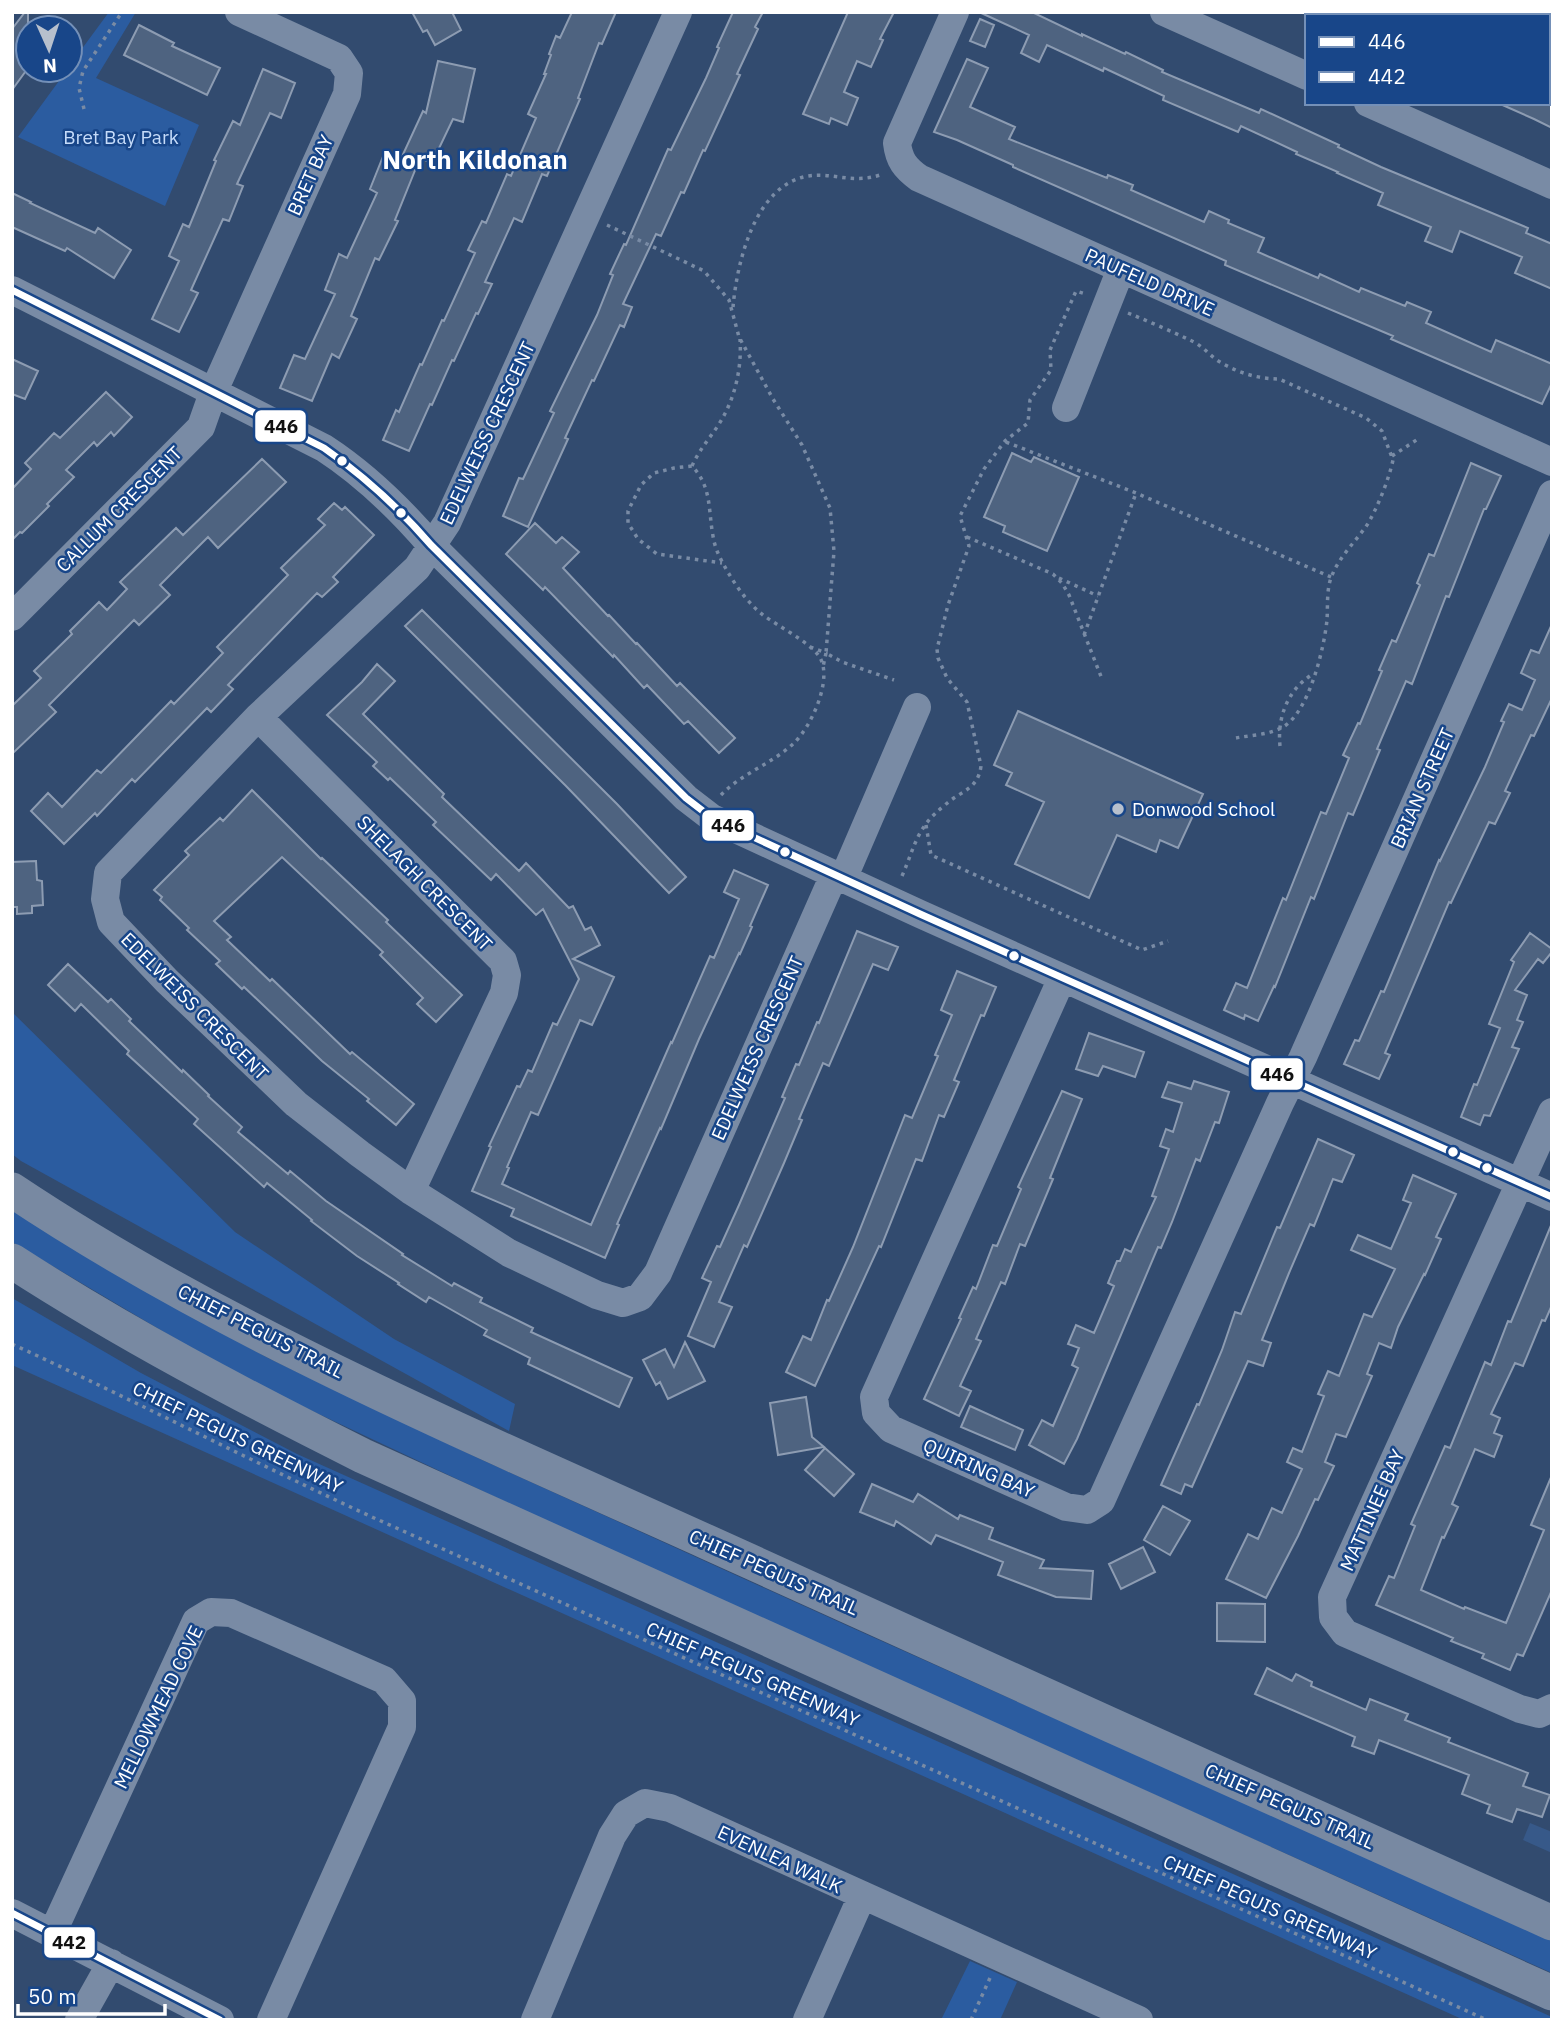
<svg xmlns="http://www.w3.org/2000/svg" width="1564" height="2032" font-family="'IBM Plex Sans',sans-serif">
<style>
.green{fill:#2b5ca0}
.water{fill:#375989}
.building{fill:#4e6380;stroke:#8d9cb2;stroke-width:2}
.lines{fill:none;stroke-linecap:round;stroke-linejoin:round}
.path{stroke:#798ba5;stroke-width:3.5;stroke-dasharray:3.5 5;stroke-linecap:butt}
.minor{stroke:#798ba5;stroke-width:28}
.major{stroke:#7889a2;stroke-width:35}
.bus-1-casing{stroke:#184689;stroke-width:12}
.bus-2-casing{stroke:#184689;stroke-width:12}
.bus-1{stroke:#fff;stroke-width:7}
.bus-2{stroke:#fff;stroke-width:7}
.bus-dot{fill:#fff;stroke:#184689;stroke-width:2.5}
.poi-dot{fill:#b7c0cd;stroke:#184689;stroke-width:2.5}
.labels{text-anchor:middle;stroke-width:5;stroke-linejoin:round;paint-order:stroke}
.park-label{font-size:19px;fill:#c6dcfa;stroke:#184689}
.street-label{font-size:19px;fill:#fff;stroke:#184689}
.poi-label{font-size:19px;fill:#fff;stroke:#184689;text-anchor:start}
.district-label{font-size:26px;font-weight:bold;fill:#fff;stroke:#184689}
.line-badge{stroke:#184689;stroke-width:2.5}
.pale-badge-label{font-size:19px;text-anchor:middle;font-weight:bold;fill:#111}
</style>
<rect width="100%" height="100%" fill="#324b6f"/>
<path class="green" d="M109,12H136L96,78L199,125L165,206L18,137L67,70H70V65Z
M12,1012L235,1232L394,1339L515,1404L509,1431L21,1161L12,1154Z
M12,1204L137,1286L268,1358L480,1459L859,1631L1552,1940V1973L591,1542L240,1377L12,1242Z
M12,1298L141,1373L297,1454L1552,2017V2020H1464L12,1365Z
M970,1961L1017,1982L1000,2020H941Z"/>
<path class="water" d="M1530,1823L1552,1832V1853L1523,1840Z"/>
<path class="building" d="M25,12H28V68L12,90V29Z
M412,12H452L461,30L435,45L427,30L423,32Z
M572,12H616L602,44L599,43L578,98L580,99L547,176L542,174L522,222L514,218L485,282L492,284L478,314L476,313L454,361L452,360L432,405L430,404L409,451L383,440L396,410L399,412L420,364L422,365L442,320L444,321L475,253L468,250L482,221L486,223L507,174L511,176L536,118L528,114L546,74H544L551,55L549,54L556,36L560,38Z
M733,12H763L755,27L758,29L737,74L740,75L705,151L703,150L684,193L681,192L661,236L656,234L623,304L632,307L624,327L620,325L594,381L592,380L565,438L568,439L528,527L503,516L519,478L523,479L554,413L550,411L597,315L613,275L610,274L624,244L626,245L668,149L671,150L706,78L719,48L717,47Z
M848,12H894L880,39L883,40L871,67L857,61L844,92L858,98L847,125L831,118L829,124L803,114Z
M979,12H1032L1082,36V34L1125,54L1126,52L1163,70L1162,72L1259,113L1261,109L1339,145L1338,147L1381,167L1528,228L1526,233L1552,244V289L1515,273L1522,257L1460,231L1452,252L1425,241L1431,227L1378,205L1383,193L1337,173L1338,172L1296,154L1297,152L1241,126L1238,132L1163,100L1164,96L1104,68L1103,71L1047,45L1039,62L1021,53L1029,35Z
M980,19L994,25L985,47L970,41Z
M139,25L174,43L172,46L220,68L207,95L124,55Z
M967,59L988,68L970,107L1015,127L1009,139L1107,178L1108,175L1133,185L1131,190L1204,222L1209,211L1229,220L1228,223L1264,238L1258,252L1318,278L1320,274L1359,292L1361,288L1405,306L1407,302L1431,312L1426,323L1491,352L1496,340L1552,364V383L1542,404L1391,339L1393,336L1225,265L1226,261L1013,167V165L957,140L934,132Z
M438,61L475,69L463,122L453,119L432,163L420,158L395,220L398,221L379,260L375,258L351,316L357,319L339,358L332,354L312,401L280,388L294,355L305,359L335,294L325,290L339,254L347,258L377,193L370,189L384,154L400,161L423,111L426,113Z
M263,69L295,83L281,118L270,113L237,184L243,186L229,221L223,219L191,290L198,293L179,332L152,319L179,261L169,256L183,224L189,227L216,161L214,160L233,121L240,125Z
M1498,103H1552V128L1534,119Z
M12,193L31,202L30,203L95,233L98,228L131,250L114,278L67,248L65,251L12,227Z
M12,359L38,371L25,399L12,394Z
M106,392L132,417L114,436L111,432L97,446L94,442L66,470L74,477L47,504L49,506L22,533L20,532L12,540V489L31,469L25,463L54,433L60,438Z
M1012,453L1031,462L1034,457L1079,477L1047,551L1003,532L1005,526L984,517Z
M262,459L286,482L218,548L208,537L160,585L170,595L139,625L134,620L49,705L56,712L12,754V706L41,678L34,671L72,634L70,631L99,602L107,610L127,589L120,582L176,528L183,535Z
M1471,463L1501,476L1486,509H1484L1449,597L1446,596L1412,684L1406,681L1377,749L1380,750L1353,815L1348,813L1314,899L1311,897L1275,987L1274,986L1258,1021L1245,1015L1244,1019L1224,1010L1236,983L1247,988L1283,898L1286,900L1321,812L1326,814L1349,758L1343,755L1358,723L1360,724L1382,671L1379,670L1392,640L1396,642L1420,585L1417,583L1429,554L1434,556Z
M334,503L342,510L345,507L374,535L333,577L338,582L322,597L317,593L287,624L228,685L233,689L211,712L207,708L135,782L132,779L97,816L95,813L64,844L31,811L48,793L62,807L97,770L101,773L171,701L174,704L223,653L217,647L288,575L281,568L325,525L318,519Z
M535,523L556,543L562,537L579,552L563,568L608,616L609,615L636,644L637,643L677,686L680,683L735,738L719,753L688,721L684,724L647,685L644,688L614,655L613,657L545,587L543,590L506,554Z
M422,610L617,804L686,877L669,893L566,786L405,626Z
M1552,624V698L1534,736L1531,735L1505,791L1510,793L1495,824L1489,822L1451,903L1449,902L1385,1053L1390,1055L1379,1079L1344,1064L1355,1040L1359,1041L1381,991L1384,992L1439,860L1440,861L1485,767L1504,722L1501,721L1509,704L1522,710L1535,680L1521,673L1531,650L1539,653Z
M377,664L395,681L363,714L444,794L442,797L519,871L526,863L569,908L573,906L585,930L591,927L600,945L573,959L614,977L592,1025L580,1020L538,1115L531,1112L507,1167L509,1168L502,1184L591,1225L671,1042L672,1043L710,956L714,958L739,899L724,892L734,870L768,885L750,926L752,927L740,954L739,953L699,1039L661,1129L660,1128L617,1224L619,1225L605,1258L511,1216L514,1209L472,1191L491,1147L489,1146L517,1086L520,1087L528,1070L532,1072L553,1023L557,1025L579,979L543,909L536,915L496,874L491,880L433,825L436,822L390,778L388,780L373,766L377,762L327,715L362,682Z
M1018,711L1203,794L1178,848L1160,840L1156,852L1117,835L1089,898L1015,864L1044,802L1006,785L1012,773L994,765Z
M252,790L321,859L322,858L388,920L386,922L462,995L436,1022L417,1004L423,998L380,955L383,952L282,857L214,921L231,937L227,940L270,981L272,979L350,1054L352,1052L414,1104L396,1125L367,1101L369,1099L322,1061L244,987L242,989L216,964L220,961L187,930L189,928L160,900L162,897L154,890L189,855L185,851L220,818L223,821Z
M36,861L37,880L42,881L43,905L32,906V913L17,914V907H12V862Z
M857,931L898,947L888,970L873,964L829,1066L823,1063L799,1119L802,1120L784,1163L747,1247L744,1245L719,1302L732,1307L714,1347L688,1336L711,1282L702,1278L717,1246L720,1247L739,1205L785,1098L782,1097L796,1064L799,1065L817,1022L819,1023Z
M1530,933L1552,949V952L1543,963L1538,959L1515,990L1527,995L1517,1020L1523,1022L1512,1047L1519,1049L1490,1116L1484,1115L1480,1125L1461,1117L1474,1084L1477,1085L1500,1028L1489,1024L1514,962L1511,960Z
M68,964L108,1002L111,999L131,1019L129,1021L182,1072L183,1070L209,1095L208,1096L242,1127L238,1132L288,1174L290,1171L326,1201L403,1254L402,1255L452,1286L454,1283L482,1298L480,1302L533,1328L531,1332L632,1378L619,1407L528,1364L530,1358L484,1335L487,1330L429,1297L426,1302L398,1284L399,1283L357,1256L311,1221L312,1220L267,1183L264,1187L194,1124L198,1119L127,1054L129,1051L81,1004L75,1011L48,985Z
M957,971L996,987L984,1016L981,1015L954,1080L959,1082L944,1117L939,1115L922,1161L916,1159L881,1247L879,1246L815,1386L786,1372L803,1336L811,1340L827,1300L829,1301L853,1247L905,1115L912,1118L938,1056L935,1055L952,1015L941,1010Z
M1089,1033L1144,1052L1135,1077L1103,1066L1098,1076L1076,1069Z
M1194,1081L1229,1092L1219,1123L1215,1122L1200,1161L1196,1159L1172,1222L1161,1248L1158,1247L1077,1439L1064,1464L1029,1445L1042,1420L1053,1426L1078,1368L1072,1365L1079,1348L1068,1344L1076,1325L1094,1333L1114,1286L1108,1283L1117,1261H1120L1125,1249L1131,1252L1156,1197L1152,1196L1169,1149L1160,1146L1166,1129L1173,1132L1182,1103L1162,1097L1168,1082L1191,1089Z
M1062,1091L1082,1099L1050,1178L1053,1179L1025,1246L1020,1244L1005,1284L1001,1282L976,1339L981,1341L960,1386L971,1391L959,1416L924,1399L961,1319L959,1318L973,1287L976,1289L993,1245L997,1246L1021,1189L1018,1187Z
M1318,1139L1354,1155L1342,1182L1333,1179L1314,1226L1310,1224L1289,1273L1262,1340L1271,1343L1263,1366L1248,1361L1192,1487L1185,1484L1181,1494L1161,1485L1197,1404L1199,1405L1222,1350L1235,1312L1241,1314L1277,1227L1280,1228Z
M1413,1175L1456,1194L1436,1237L1441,1239L1425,1275L1424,1274L1398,1327L1391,1348L1379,1343L1367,1374L1372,1376L1346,1437L1336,1434L1325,1462L1334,1466L1318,1500L1315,1499L1298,1536L1266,1598L1226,1579L1248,1534L1258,1539L1272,1508L1282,1513L1302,1469L1287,1462L1293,1448L1302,1452L1324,1396L1318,1394L1328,1371L1339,1376L1364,1314L1372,1317L1395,1269L1351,1250L1358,1235L1391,1249L1411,1203L1403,1200Z
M1552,1223V1305L1545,1321L1542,1320L1523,1366L1515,1363L1491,1414L1500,1418L1494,1433L1502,1436L1494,1457L1475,1449L1452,1504L1458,1507L1444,1538L1442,1537L1421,1590L1464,1609L1465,1607L1506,1623L1544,1530L1531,1525L1552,1475V1590L1523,1656L1517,1654L1510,1670L1482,1658L1484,1654L1451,1641L1453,1638L1376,1605L1389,1576L1394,1578L1415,1526L1411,1524L1445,1446L1450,1448L1485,1362L1491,1365L1508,1321L1511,1322Z
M685,1342L705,1381L668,1399L660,1382L656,1385L643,1360L665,1349L674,1367Z
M806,1397L812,1437L824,1447L778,1455L770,1403Z
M970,1406L1023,1430L1015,1450L961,1427Z
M825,1448L854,1474L834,1496L805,1470Z
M872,1484L913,1502L918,1494L958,1519L960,1515L993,1528L989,1539L1044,1560L1040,1568L1093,1571L1091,1599L1056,1597L998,1575L1003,1562L936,1535L931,1544L896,1521L894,1526L860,1512Z
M1163,1506L1190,1521L1170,1555L1144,1540Z
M1143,1547L1155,1572L1121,1589L1109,1564Z
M1217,1603L1265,1604V1642L1217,1641Z
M1267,1668L1292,1681L1296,1674L1312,1682L1311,1686L1366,1710L1370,1699L1408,1714L1405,1720L1450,1738L1448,1742L1528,1773L1523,1786L1550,1795L1542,1817L1517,1809L1512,1822L1487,1813L1490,1805L1462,1794L1469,1775L1379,1740L1374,1754L1352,1746L1355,1737L1255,1694Z"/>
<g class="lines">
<path class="path" d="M84,109L79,88L83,71L122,12
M607,225L704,271L729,300L739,337L773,399L802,445L830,508L834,551L826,653L842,662L894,680
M733,307C737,262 755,185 808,176C834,172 853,185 883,174
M1128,313C1150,322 1173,332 1194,342C1205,348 1211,357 1220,362C1238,373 1259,379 1279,379L1366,418L1382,431L1393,460C1389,479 1377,509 1367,525C1356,541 1341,555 1333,573C1326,587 1328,605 1327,620C1324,649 1309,712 1283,727C1269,735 1251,735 1236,738
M1006,442L1136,493L1331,577
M1392,456L1418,439
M692,466C699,450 710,438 719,424C735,399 742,368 740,339
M967,537L1053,574L1062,583L1069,595L1102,679
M1059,578L1098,596
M1084,635L1136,493
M810,647L826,653L823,667
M1280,746C1277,717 1288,689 1313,674
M721,795C742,773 772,764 794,743C811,727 834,678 819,656C809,642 778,626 763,615C750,605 738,589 729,574C722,562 715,550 713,536C708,509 712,487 692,466L674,468L654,473L641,485L628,511V523L638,539L657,554L722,563
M926,825L931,855L1142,950L1168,941
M902,876C916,844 916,828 945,805C960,791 978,790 981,766L967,702L947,678L938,658L937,649L948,605L969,546L960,516L984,469L1005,441L1028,423L1030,400L1051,370L1050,350L1076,291L1086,294
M12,1344C133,1400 251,1461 372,1517L1487,2020
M971,2020L990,1978"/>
<path class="minor" d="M678,12L447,523L417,568L258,717L108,873L105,899L111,922L167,981L296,1104L360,1154L411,1191L509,1253L597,1295L623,1303L640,1297L658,1273L834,875
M955,12L897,143C899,160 905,168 919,178L1552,462
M1164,12L1307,76
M1470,12L1478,16
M1548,48L1552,49
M1368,103L1552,185
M12,290L324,448C364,474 400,509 431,545L686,798L712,818L920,914L1552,1197
M1066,408L1121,269
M12,617L201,427L213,393L347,94L349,73L339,58L239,12
M258,717L503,961L507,975L504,993L411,1191
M843,879L917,707
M1062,978L874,1397L876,1413L891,1429L1066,1507L1087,1510L1101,1501L1280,1103L1303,1057L1552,494
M1552,1112L1332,1597L1333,1617L1345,1633L1520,1709L1539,1714L1552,1708
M12,1913L220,2020
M52,1934L196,1621L211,1612L231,1613L384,1680L402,1701V1727L271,2020
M79,2020L111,1963
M535,2020L612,1836L626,1814L645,1803L670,1808L1139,2020
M807,2020L862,1896"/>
<path class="major" d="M12,1190C226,1333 473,1436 707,1542C989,1669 1269,1798 1552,1923
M12,1261C125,1334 243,1396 363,1456L1552,1993"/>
<defs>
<path id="bus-1" d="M12,290L324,448C364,476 399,508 431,545L686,798L712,818L920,914L1552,1197"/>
<path id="bus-2" d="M12,1913L220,2020"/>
</defs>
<use href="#bus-1" class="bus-1-casing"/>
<use href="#bus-2" class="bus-2-casing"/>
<use href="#bus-1" class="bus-1"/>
<use href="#bus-2" class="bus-2"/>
</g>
<g class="bus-dot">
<circle cx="342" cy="461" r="6"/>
<circle cx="401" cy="513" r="6"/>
<circle cx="785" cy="852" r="6"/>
<circle cx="1014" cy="956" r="6"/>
<circle cx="1453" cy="1152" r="6"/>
<circle cx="1487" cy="1168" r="6"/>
</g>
<circle class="poi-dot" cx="1118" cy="809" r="7"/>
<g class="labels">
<g class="park-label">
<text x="121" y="144">Bret Bay Park</text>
</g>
<g class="street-label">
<text transform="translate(310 175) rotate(-66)" y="7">BRET BAY</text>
<text transform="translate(1150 282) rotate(24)" y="7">PAUFELD DRIVE</text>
<text transform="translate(487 433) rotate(-65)" y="7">EDELWEISS CRESCENT</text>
<text transform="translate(119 509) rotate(-45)" y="7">CALLUM CRESCENT</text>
<text transform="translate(1422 788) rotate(-66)" y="7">BRIAN STREET</text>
<text transform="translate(425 883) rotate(45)" y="7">SHELAGH CRESCENT</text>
<text transform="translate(195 1006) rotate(45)" y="7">EDELWEISS CRESCENT</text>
<text transform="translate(757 1048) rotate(-66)" y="7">EDELWEISS CRESCENT</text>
<text transform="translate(261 1331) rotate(27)" y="7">CHIEF PEGUIS TRAIL</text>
<text transform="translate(238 1437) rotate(26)" y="7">CHIEF PEGUIS GREENWAY</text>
<text transform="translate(979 1468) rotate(24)" y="7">QUIRING BAY</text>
<text transform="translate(1372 1510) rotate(-66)" y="7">MATTINEE BAY</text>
<text transform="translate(774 1572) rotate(24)" y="7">CHIEF PEGUIS TRAIL</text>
<text transform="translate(753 1674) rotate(24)" y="7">CHIEF PEGUIS GREENWAY</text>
<text transform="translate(158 1707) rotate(-64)" y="7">MELLOWMEAD COVE</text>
<text transform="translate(1290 1806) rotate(24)" y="7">CHIEF PEGUIS TRAIL</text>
<text transform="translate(780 1859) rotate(25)" y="7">EVENLEA WALK</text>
<text transform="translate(1270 1907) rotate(24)" y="7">CHIEF PEGUIS GREENWAY</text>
</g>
<g class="poi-label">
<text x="1132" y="816">Donwood School</text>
</g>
<g class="district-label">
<text x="475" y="169">North Kildonan</text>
</g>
</g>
<g class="line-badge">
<rect x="254" y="409" width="53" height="34" rx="7" fill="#fff"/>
<rect x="701" y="809" width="54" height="33" rx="7" fill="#fff"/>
<rect x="1250" y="1057" width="54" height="34" rx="7" fill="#fff"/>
<rect x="43" y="1926" width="53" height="33" rx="7" fill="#fff"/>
</g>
<g class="pale-badge-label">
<text x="281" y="433">446</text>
<text x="728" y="832">446</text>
<text x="1277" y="1081">446</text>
<text x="69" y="1949">442</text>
</g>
<rect width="1564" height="2032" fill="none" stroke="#ffffff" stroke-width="28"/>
<rect x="1305" y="14" width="245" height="91" fill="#184689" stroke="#7490b8" stroke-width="2"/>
<rect x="1319" y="37" width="35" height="10" fill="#ffffff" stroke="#7490b8" stroke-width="2"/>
<text x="1368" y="49" font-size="21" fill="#ffffff">446</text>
<rect x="1319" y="72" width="35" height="10" fill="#ffffff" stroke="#7490b8" stroke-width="2"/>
<text x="1368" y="84" font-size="21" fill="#ffffff">442</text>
<g transform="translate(49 49) rotate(177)"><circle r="33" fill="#184689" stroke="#7490b8" stroke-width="2"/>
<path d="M0-5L12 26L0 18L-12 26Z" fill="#b7c0cd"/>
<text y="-10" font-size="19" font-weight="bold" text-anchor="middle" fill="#ffffff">N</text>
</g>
<path d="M18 2004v10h147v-10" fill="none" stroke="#ffffff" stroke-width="3.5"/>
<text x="28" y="2004" font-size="21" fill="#ffffff" stroke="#184689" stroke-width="5" paint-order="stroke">50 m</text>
</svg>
